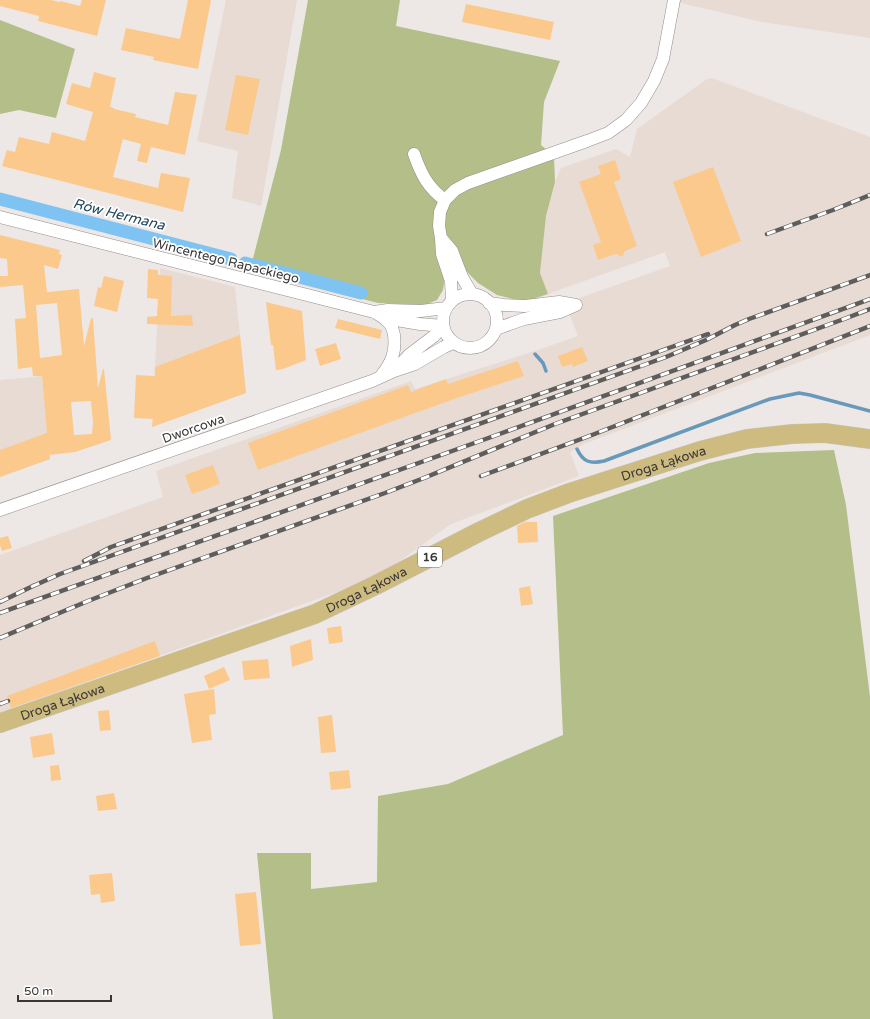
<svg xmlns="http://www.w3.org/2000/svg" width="870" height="1019" font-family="'Varela Round',sans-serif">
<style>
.built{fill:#e7dbd4}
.green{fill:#b4be88}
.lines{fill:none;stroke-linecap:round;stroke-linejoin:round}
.stream{stroke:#6999ba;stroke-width:3.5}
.canal{stroke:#7ec3f2;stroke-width:13}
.building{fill:#fbc98b;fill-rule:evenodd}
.street-casing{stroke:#938e8c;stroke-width:13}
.primary-casing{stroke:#c8c7c7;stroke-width:20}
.street{stroke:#fff;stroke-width:12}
.primary{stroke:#cdbb80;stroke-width:19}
.rail-casing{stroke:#5f5d5b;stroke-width:4.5}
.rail{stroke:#fff;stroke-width:3;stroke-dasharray:9;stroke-linecap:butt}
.labels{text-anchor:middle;stroke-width:3.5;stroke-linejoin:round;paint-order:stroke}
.shield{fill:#fff;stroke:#747372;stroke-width:1}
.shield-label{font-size:12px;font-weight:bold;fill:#393736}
.street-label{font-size:13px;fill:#393736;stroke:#fff}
.water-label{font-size:14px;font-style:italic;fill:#1e445c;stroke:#fff}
</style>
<rect width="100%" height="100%" fill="#ede8e5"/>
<path class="built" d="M226,0H297L261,206L232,198L238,151L197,141Z
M668,0H870V38L762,22Z
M712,78L870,137V335L584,444L570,452L579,476L451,524L390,568L340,591L0,713V555L163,497L156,471L411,381L415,389L535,351L578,336L565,303L670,266L665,252L548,294L540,274L546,216L555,182L561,168L616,149L630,157L637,129L707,79Z
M160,268L235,287L246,393L152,427Z
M42,376L50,459L0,477V380Z"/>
<path class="green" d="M308,0H400L396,26L560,61L544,102L541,145L554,156L555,182L546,216L540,273L548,294L524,302L497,295L478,283L466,271L445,277L443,290L437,300L425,305L378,303L250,270L281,150Z
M0,20L75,49L56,118L19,110L0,114Z
M834,450L846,505L870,697V1019H273L257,853H311V889L377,882L378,796L448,784L563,735L553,516L709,463L755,453Z"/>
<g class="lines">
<path class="stream" d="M535,354L543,363L546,371
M577,449C583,462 590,464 604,461L770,399L799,393L810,395L870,411"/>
<path class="canal" d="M0,199L231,259
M245,263L361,293"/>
</g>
<path class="building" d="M0,0H51L60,2V1L80,6L82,0H106L97,36L38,21L39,16L0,6Z
M188,0H211L198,69L153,60L154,57L121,50L126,28L180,39Z
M466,4L554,22L550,40L462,22Z
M94,72L116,78L110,107L114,108V109L136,114L135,117L168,125L175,92L197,95L185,155L151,147L147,163L137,161L141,144L123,139L113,177L158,188L161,173L190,178L183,212L2,166L7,150L15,152L19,137L49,144L52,132L85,141L93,112L66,104L72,83L90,88Z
M236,75L260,79L248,135L225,130Z
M615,160L621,179L614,182L637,246L625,251L622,257L616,254L598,260L593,245L601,242L579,182L601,174L598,166Z
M713,167L741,241L701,257L673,182Z
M0,235L60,250L59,254L62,255L58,269L44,265L47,292L79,289L84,346L91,318L93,319L98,388L103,369H104L111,440L75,452L49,455L50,459L0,477V450L47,433L42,376H33L32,367L18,369L15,319L26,318L23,285L0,287V276H8L7,259L0,258ZM57,303L62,355L40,358L36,305ZM91,401L93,423L92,434L74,435L71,402Z
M148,269L158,270V275L172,276L171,316L192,315L193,326L147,324V317L157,316L158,299L147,298Z
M104,276L124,281L117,312L94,306L98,287L101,288Z
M266,302L302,311L306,360L283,369L276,370L273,345H271Z
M338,319L382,330L380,339L335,328Z
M240,335L246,393L152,427L153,419L134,418L136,375L155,376V367Z
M336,343L341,359L320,366L315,349Z
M582,347L588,361L573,367L572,364L562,367L558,356Z
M518,361L524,376L454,399L258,470L248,443L408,385L411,392L446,379L448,384Z
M213,465L220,484L192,494L185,475Z
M525,522H537L538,542L518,543L517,526Z
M8,536L12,548L2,551L0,545V538Z
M530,586L533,604L521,606L519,588Z
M341,626L343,642L329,644L327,628Z
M311,639L313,660L292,667L290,646Z
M155,641L160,656L11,708L7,696Z
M268,659L270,678L244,680L242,661Z
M224,667L230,680L209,689L204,676Z
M214,689L216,714L209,715L212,740L192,743L184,694Z
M109,710L111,730L100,731L98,711Z
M332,715L336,752L321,753L318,717Z
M52,733L55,754L33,758L30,737Z
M59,765L61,780L51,781L50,766Z
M349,770L351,788L331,790L329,772Z
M114,793L117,809L98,811L96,796Z
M112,873L115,901L101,903L100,894L91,895L89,875Z
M256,892L261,944L240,946L235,894Z"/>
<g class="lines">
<defs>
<path id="street" d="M414,154C421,174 428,188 445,200
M0,217L374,312L388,310L421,311L446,308
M441,238L452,251L462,277L472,294
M443 321a27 27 0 1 1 54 0a27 27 0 1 1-54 0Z
M452,301L451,281L442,254L441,238L439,226L440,212L445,200L455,190L468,183L587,141L608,133L626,120L641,103L654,81L663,59L674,0
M489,303L504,305L525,306L559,302L576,305
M374,312C379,315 385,318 389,323C392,326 393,330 394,335C396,352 392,362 381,376
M385,318L420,324L443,326
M496,329L524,319L560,312L576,305
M395,370L409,355L434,336L443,326
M0,510L372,381L394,371L415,364L444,347L453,343"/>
<g id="primary">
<path id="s1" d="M0,723L315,614L376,585L479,532L527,509L569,493L700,451L747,439L792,434L825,433L870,439"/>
</g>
</defs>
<use href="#street" class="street-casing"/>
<use href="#primary" class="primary-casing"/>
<use href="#street" class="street"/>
<use href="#primary" class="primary"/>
<defs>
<path id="rail" d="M767,234L833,210L870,195
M481,476L592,435L870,326
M84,561L111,547L708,334
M31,587L60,574L666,357L706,340L735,325L749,319L870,275
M0,602L35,585
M0,613L494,436L870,299
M0,638L88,601L147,578L385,493L424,478L555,424L844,319L870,309
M0,704L8,701"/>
</defs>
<use href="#rail" class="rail-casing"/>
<use href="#rail" class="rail"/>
</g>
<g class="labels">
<rect class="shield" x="418" y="547" width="24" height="20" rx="3"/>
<g class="shield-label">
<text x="430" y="561">16</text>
</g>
<g class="street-label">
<text transform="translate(226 260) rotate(14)" y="5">Wincentego Rapackiego</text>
<text transform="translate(193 428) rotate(-19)" y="5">Dworcowa</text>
<text dy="5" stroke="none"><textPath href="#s1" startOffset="714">Droga Łąkowa</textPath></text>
<text dy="5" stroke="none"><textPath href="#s1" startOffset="390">Droga Łąkowa</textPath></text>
<text dy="5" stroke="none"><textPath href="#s1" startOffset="66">Droga Łąkowa</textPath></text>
</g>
<g class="water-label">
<text transform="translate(119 214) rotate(14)" y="5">Rów Hermana</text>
</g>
</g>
<path d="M18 995v6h93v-6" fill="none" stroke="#393736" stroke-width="2"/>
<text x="24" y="995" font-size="12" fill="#393736" stroke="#ffffff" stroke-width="3" paint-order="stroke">50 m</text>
</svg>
